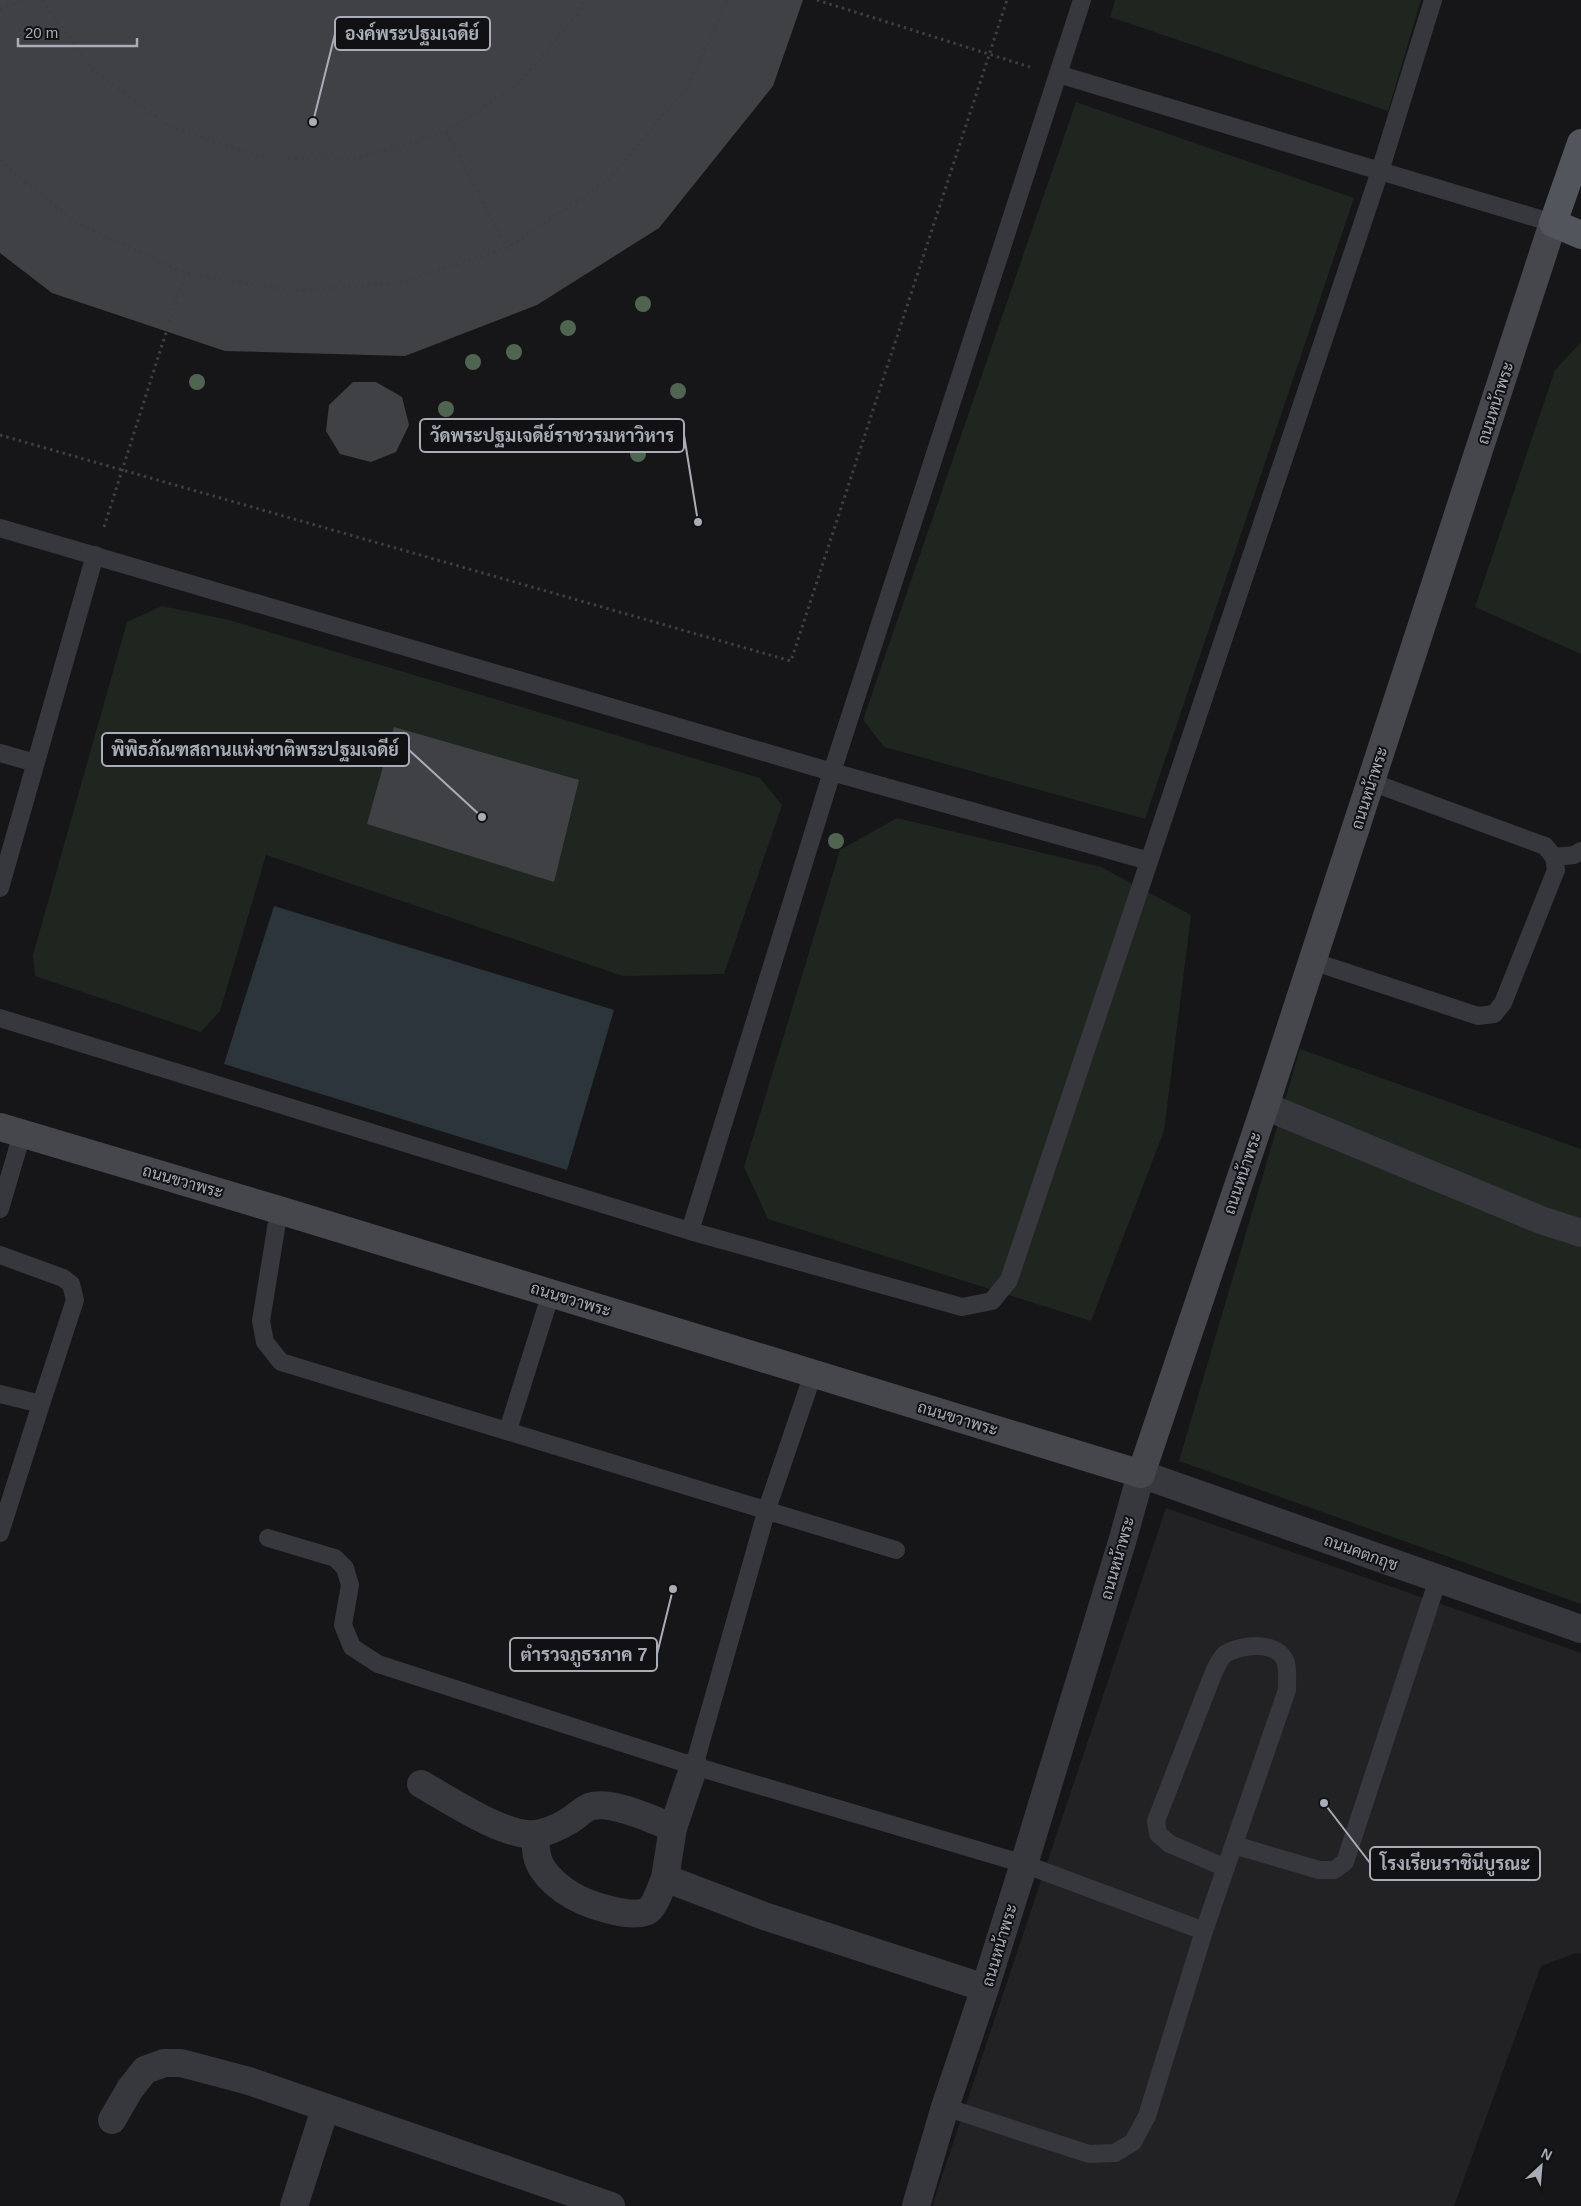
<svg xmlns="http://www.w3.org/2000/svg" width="1581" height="2206" font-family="Arial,Sarabun,sans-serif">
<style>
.built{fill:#222225}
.green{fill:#1e261f}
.water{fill:#2c353c}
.building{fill:#404145}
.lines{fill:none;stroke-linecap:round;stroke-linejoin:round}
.path{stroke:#3d3f44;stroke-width:3;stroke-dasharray:2.5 4;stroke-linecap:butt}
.service{stroke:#37383d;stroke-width:18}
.minor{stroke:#37383d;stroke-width:28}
.tertiary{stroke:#37383d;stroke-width:28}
.secondary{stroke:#45474d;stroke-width:28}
.primary{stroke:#53555c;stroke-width:28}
.tree{fill:#506452}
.labels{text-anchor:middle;stroke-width:4;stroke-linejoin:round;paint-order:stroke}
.street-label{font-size:16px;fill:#a8adb8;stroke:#111113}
.leader{fill:none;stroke:#a8adb8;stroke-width:2}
.callout-dot{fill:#a8adb8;stroke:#111113;stroke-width:2}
.callout{fill:#111113;stroke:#a8adb8;stroke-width:2}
.callout-label{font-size:18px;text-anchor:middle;font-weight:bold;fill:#a8adb8}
</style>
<rect width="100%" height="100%" fill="#161618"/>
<path class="built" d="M1166,1508L1581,1653V1954L1576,1953L1541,1966L1454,2206H932Z"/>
<path class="green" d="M1115,0H1421L1388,111L1110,17Z
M1076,102L1354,198L1145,819L884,747L863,720Z
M1581,342V654L1475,607L1555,370Z
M162,606L229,620L760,778L782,805L724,974L623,976L266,855L220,1011L201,1032L35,976L33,955L127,622Z
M897,818L1101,867L1191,915L1164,1131L1091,1321L768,1219L744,1167L840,850Z
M1300,1049L1581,1149V1604L1179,1461Z"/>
<path class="water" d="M274,906L614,1010L567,1170L224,1064Z"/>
<path class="building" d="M0,0H803L773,86L659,228L537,305L405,356L225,351L52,293L0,253Z
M353,382H376L402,397L409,425L396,452L371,462L340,454L326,431L329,405Z
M394,727L579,780L554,882L367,824Z"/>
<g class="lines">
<path class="path" d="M42,0L93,70L170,127L260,157L355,159L446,132L522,81L579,11L584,0
M817,0L1030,67
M0,10L22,0
M446,132L507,248
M0,160L76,223L185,273L294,291L403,282L507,248L609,179L688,86L727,0
M0,435L791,661L1007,0
M104,527L185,273"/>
<path class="service" d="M1058,74L1553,223
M0,528L832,772L1149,861
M0,753L35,763
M1554,857L1574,855L1581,851
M0,888L95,555
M1312,961L1478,1016L1494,1014L1503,1003L1556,870L1554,857L1545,846L1371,782
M0,1018L690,1231L962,1307L992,1301L1009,1280L1380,171L1433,0
M0,1209L22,1134
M279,1210L261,1321L265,1342L281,1362L896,1550
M690,1231L832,772L1082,0
M0,1255L63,1278L71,1284L75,1300L41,1404
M813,1374L767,1509L694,1766L1024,1864L1204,1931L1287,1690C1287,1682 1288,1671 1286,1663C1279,1640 1241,1644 1225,1654C1220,1658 1216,1668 1213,1674L1156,1821L1158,1834L1170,1844L1226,1868
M0,1394L41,1404L0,1533
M508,1430L551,1293
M268,1538L335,1558L345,1568L350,1585L343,1625L352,1647L378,1664L694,1766
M1234,1845L1319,1870H1334L1345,1862L1438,1579
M945,2107L1089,2154L1115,2153L1133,2142L1147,2116L1204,1931"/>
<path class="minor" d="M1265,1106L1541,1220L1581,1233
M421,1784C448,1799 506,1838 535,1834C545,1833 559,1827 567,1822C575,1818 582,1810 589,1807C610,1799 654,1820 673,1828L665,1878L764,1916L985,1988
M673,1828L694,1766
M535,1834C536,1845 535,1858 542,1868C549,1879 561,1889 573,1896C587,1904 637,1922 650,1909C657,1902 661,1887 665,1878
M112,2120L130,2089L145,2070L164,2063H181L249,2081L611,2206
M294,2206L325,2109"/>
<path class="tertiary" d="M916,2206L945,2107L985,1988L1024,1864L1122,1542L1141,1474L1581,1629"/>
<path class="secondary" d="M0,1127L279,1210L1141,1474L1265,1106L1553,223"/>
<path class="primary" d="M1581,143L1553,223L1581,235"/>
</g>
<g class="tree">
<circle cx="643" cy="304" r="8"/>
<circle cx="568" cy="328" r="8"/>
<circle cx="514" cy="352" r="8"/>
<circle cx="473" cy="362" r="8"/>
<circle cx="197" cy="382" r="8"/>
<circle cx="678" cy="391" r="8"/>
<circle cx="446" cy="409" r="8"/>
<circle cx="638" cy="454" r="8"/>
<circle cx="836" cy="841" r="8"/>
</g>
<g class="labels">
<g class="street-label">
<text transform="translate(1495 403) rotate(-72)" y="6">ถนนหน้าพระ</text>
<text transform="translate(1369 788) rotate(-72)" y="6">ถนนหน้าพระ</text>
<text transform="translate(1242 1173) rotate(-71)" y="6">ถนนหน้าพระ</text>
<text transform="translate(183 1181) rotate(16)" y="6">ถนนขวาพระ</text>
<text transform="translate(571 1299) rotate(17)" y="6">ถนนขวาพระ</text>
<text transform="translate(958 1418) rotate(17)" y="6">ถนนขวาพระ</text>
<text transform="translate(1361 1552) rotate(20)" y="6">ถนนคตกฤช</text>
<text transform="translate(1117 1558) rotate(-74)" y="6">ถนนหน้าพระ</text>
<text transform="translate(999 1945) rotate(-73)" y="6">ถนนหน้าพระ</text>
</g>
</g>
<path class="leader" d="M313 122L335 34M698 522L684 435M482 817L409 750M673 1589L657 1654M1324 1803L1370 1863"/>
<g class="callout-dot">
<circle cx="313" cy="122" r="5"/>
<circle cx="698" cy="522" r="5"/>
<circle cx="482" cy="817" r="5"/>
<circle cx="673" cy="1589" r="5"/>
<circle cx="1324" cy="1803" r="5"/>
</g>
<g class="callout">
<rect x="335" y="17" width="155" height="33" rx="5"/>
<rect x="420" y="419" width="264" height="33" rx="5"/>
<rect x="102" y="733" width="307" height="33" rx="5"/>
<rect x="510" y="1638" width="147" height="33" rx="5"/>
<rect x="1370" y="1847" width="170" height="33" rx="5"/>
</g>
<g class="callout-label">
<text x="412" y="40">องค์พระปฐมเจดีย์</text>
<text x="552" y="442">วัดพระปฐมเจดีย์ราชวรมหาวิหาร</text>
<text x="255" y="756">พิพิธภัณฑสถานแห่งชาติพระปฐมเจดีย์</text>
<text x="584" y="1661">ตำรวจภูธรภาค 7</text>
<text x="1455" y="1870">โรงเรียนราชินีบูรณะ</text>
</g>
<g transform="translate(1541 2166) rotate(26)" stroke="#111113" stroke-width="4" paint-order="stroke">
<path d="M0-4L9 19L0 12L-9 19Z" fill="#a8adb8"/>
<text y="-8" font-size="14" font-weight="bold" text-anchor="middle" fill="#a8adb8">N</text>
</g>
<path d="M18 38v8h119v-8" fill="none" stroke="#a8adb8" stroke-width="2.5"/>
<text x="25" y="38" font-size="15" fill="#a8adb8" stroke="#111113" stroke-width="4" paint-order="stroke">20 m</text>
</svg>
